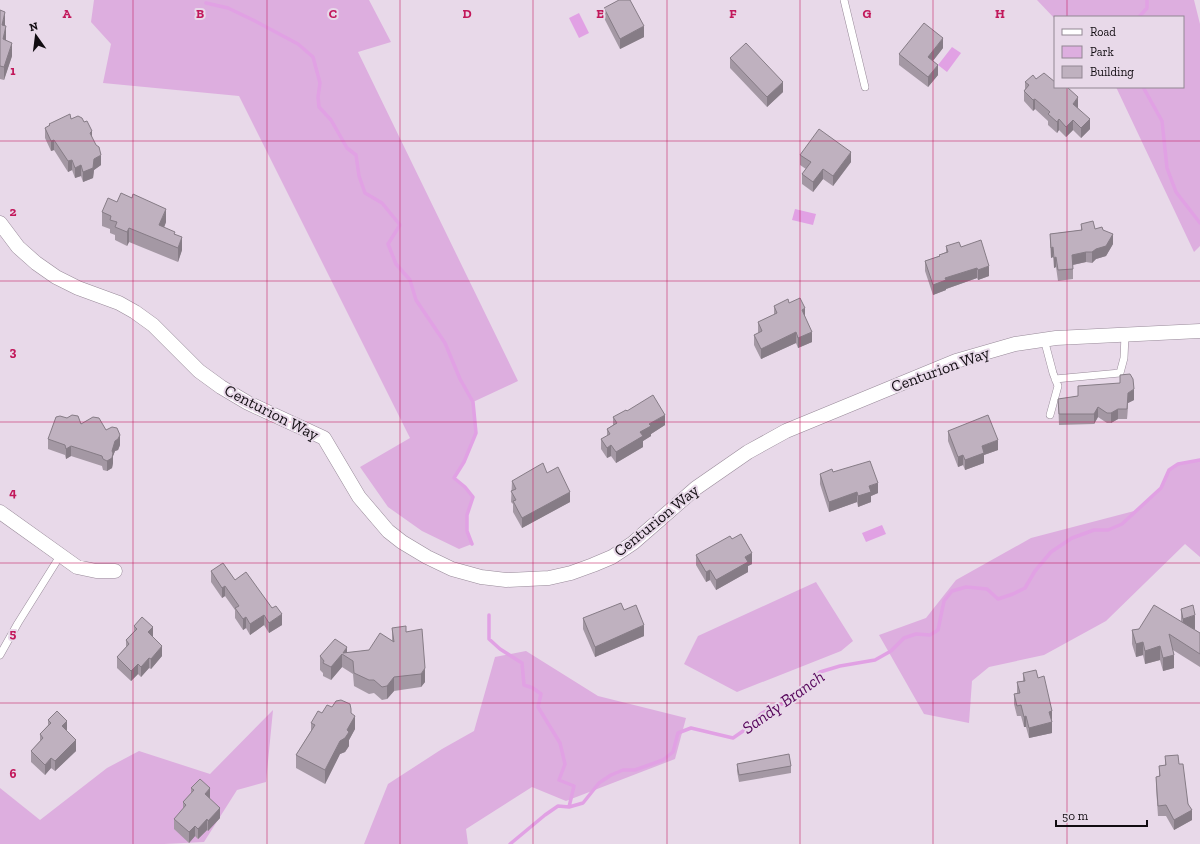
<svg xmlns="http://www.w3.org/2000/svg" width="1200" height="844" font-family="'Zilla Slab',serif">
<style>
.green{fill:#ddaedf}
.water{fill:#e1a1e4}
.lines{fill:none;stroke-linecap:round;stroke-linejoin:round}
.stream{stroke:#e1a1e4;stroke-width:3.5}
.service-casing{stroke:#988a99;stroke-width:8}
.minor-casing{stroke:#988a99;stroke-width:15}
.service{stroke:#fff;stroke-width:7}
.minor{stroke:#fff;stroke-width:14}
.wall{fill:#a498a4}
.shaded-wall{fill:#867c86}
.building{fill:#bfb1bf;stroke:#867c86}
.grid{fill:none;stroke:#c2185b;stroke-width:1;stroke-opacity:0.55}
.labels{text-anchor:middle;stroke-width:4;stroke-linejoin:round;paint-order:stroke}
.street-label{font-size:16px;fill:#110c11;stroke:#e8d9e9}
.water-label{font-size:17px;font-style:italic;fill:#56055b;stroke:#e8d9e9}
.grid-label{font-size:13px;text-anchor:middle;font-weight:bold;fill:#c2185b;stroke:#e8d9e9;stroke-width:4;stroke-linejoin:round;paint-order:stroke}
</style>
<rect width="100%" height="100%" fill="#e8d9e9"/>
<path class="green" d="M94,0H369L391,42L358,52L518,381L473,402L476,433L464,462L454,478L465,487L473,497L468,515L467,531L472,544L459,549L422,531L388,507L360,467L410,438L239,96L103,83L111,44L91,22Z
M1037,0H1194L1200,24V246L1194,252L1116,87H1183V17H1055V19Z
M1200,460V557L1185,544L1106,621L1044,655L989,667L972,681L969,723L924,714L879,635L926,618L956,580L1031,538L1138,510L1161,488L1169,470L1178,464Z
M816,582L853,641L841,651L737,692L684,664L698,636Z
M526,651L598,696L686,718L675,759L566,801L532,787L466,829L468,844H364L388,784L442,749L474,731L495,657Z
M273,710L266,782L237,790L204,842L164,844H0V788L40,820L107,768L139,751L210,774Z"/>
<path class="water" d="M579,13L589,33L579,38L569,18Z
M952,47L961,53L947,72L938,65Z
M795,209L816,214L813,225L792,220Z
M882,525L886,534L866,542L862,533Z"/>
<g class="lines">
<path class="stream" d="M206,3L228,8L255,21L298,44L313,57L320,83L318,97L319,107L331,120L347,148L356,155L359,176L365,193L382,203L400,225L388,244L396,264L410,280L416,300L445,343L460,379L473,402L476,433L464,462L454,478L465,487L473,497L467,515V531L472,544
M1139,17L1147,8V0
M1143,87L1162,121L1167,168L1176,192L1200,223
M489,615V639L500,649L522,663L524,685L533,688L541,694L538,707L560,743L565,764L559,780L574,786L569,807
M510,844L545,815L558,806L569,807L583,803L599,783L611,775L623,770H635L663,760L673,752L678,733L691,728L733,738L746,729L762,713L782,704L798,695L820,672L840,666L875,660L891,651L904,638L916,634L930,635L938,630L944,601L952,591L966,587L987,589L998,599L1013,594L1025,588L1035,571L1051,552L1072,538L1094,530H1108L1122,524L1161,488L1169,470L1178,464L1200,460"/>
<defs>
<path id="service" d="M844,0L865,87
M1044,339L1053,373L1058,386L1050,415
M1055,379L1120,373L1124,358L1125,335
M0,655L18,623L60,556"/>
<path id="minor" d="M0,223L18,247L36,263L56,277L78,288L119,303L135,312L153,325L199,371L221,387L248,403L324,438L359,497L388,531L402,542L427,557L452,569L481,577L506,580L549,578L571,573L593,565L612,557L633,543L696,488L748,452L786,431L956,361L1015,344L1056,338L1200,331
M0,512L77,567L96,571H115"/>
</defs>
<use href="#service" class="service-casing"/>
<use href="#minor" class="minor-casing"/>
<use href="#service" class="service"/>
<use href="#minor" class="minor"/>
</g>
<path class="wall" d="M604,8L644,37L620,49L604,18Z
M0,10L5,26L6,40L12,56L4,80L0,79Z
M943,48L933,61L938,75L928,87L899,65V54Z
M730,58L783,92L767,107L730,68Z
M1036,79L1078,108L1090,129L1081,138L1073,130L1066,137L1059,130L1057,133L1048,125V121L1035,109L1033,111L1024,101V91L1025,89V82Z
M71,119L92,138L101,165L94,170L93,178L83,182L81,176L75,178L72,170L68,172L54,150L51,151L45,138V128L49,126V124Z
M800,155L851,162L833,186L823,179L813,192L802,184V174L806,169L800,165Z
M132,198L166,222L164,228L175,234L182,250L178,262L129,242L127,246L115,240V235L110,233V229L102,226V212L117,202Z
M1081,224L1095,229L1103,230L1113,244L1106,256L1096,259L1092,263L1086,262L1073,265V279L1058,281L1056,267L1054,268L1053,257L1051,258L1050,244V234L1081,230Z
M946,246L961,247L989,276L978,280L977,278L946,289V290L933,295L925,271V261L939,256V255L946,252Z
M789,303L805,317L812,342L798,348L796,343L761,359L754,345V335L758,333V322L774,315V306Z
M1120,383L1134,400L1128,403L1127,419H1118L1111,423H1107L1098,417L1094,424L1059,425L1058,399L1078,396Z
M627,411L665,425L651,434V436L643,441V447L616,463L611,456L607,458L601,449V439L607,436V429L613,425V417Z
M81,424L106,430L120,445L118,450L115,451L113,456V463L112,468L107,471L103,470L102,466L71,456L66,459L65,455L48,449V439Z
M948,431L998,450L984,455V463L965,470L963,465L958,467L948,441Z
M833,472L878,493L871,496V502L858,507L857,502L829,512L820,484V474Z
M547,473L570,502L522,528L513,512V504L511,502L512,481Z
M732,539L752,564L748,566V572L716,590L710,580L706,582L696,565V555Z
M211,571L235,580L282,625L269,633L264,625L250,635L246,628L243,630L235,618V610L225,596L222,598L211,582Z
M1181,609L1195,629H1194L1200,633V667L1173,650L1174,668L1163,671L1160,660L1145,664L1143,655L1136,657L1132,644V630L1181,621Z
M624,610L644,636L595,657L583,629V618Z
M134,626L153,637L162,656L151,669L149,668L141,677L138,674L131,681L117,668V657L126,647V640L134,631Z
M392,628L406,632L425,682L421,687L394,691L387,699L382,700L374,693L369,694L354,686L353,674L342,667L331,680L323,676V673L320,670V656L369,650L392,640Z
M1023,673L1038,678L1052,711V733L1029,738L1026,727H1024L1021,716H1017L1014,704V694L1017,693V682L1023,681Z
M332,707L351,714L355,729L349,740V746L345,752L340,754L325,784L296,768V755L311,731V723L322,713Z
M48,720L67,731L76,751L55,771L51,768L45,775L31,762V751L40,741V734L48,725Z
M1165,756L1179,764L1192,820L1174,830L1166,816H1158L1156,787V777L1159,776V766L1165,765Z
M737,764L791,766V773L739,782L737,771Z
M191,788L210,799L220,818L208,831L207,830L198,839L195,836L189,843L174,829V819L183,809V802L191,793Z"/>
<path class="shaded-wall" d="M5,12V25L2,38V25Z
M6,26V40L3,52V39Z
M644,26V37L620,49V39Z
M943,38V48L928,67V57Z
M12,43V56L4,80V67Z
M938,65V75L928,87V77Z
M783,82V92L767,107V97Z
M1078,97V108L1073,114V104Z
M1035,99V109L1033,111V100Z
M1059,119V130L1057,133V122Z
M1090,119V129L1081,138V128Z
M1073,120V130L1066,137V127Z
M92,131V142L90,133Z
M54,140V150L51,151V141Z
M851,152V162L833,186V176Z
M101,155V165L94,170L93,178L83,182V172L94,159Z
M72,160V170L68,172V161Z
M81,165V176L75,178V168Z
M823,169V179L813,192V182Z
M166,209V222L159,239V225Z
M129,228V242L127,246V232Z
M1113,234V244L1106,256L1096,259L1092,263V252Z
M182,237V250L178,262V248Z
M1053,247V257L1051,258V248Z
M1086,252V262L1072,265V255Z
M1056,257V267L1054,268V258Z
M989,266V276L978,280V270Z
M977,268V278L946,289V290L933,295V285L945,278Z
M805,308V318L802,310Z
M796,332V343L761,359V349Z
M812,332V342L798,348V338Z
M1134,389V400L1128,403L1127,419L1128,393Z
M1098,407V417L1094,424V414Z
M1118,409V419L1111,423V413Z
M665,415V425L651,434V436L643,441V447L616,463V452L649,424Z
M120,435V445L118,450L115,451L113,456V463L112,468L107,471V461L115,441Z
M998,440V450L984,455V463L965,470V460L982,446Z
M611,445V456L607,458V448Z
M71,446V456L66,459V449Z
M963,455V465L958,467V457Z
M878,483V493L871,496V502L858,507V496L869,486Z
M570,492V502L522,528V518Z
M857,492V502L829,512V502Z
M752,553V564L748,566V572L716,590V580L745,557Z
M710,570V580L706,582V572Z
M225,586V596L222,598V588Z
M282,614V625L269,633V623Z
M264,615V625L250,635V624Z
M1195,615V629L1183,632V619Z
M246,617V628L243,630V619Z
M644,625V636L595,657V647Z
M153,627V637L148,632Z
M1143,642V655L1136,657V644Z
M162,646V656L151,669V659Z
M1160,646V660L1145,664V651Z
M347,647V657L343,653Z
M342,654V667L331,680V667Z
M1174,655V668L1163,671V658Z
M149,658V668L141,677V667Z
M138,664V674L131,681V671Z
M425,668V682L421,687V674Z
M394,677V691L387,699V686Z
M351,709V722L355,716V729L349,740V746L345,752L340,754L325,784V770L340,741L347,730Z
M1052,711V722L1049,712Z
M1026,716V727H1024V717Z
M67,721V731L62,726Z
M1052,722V733L1029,738V728Z
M76,740V751L55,771V761Z
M51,758V768L45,775V765Z
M210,788V799L205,794Z
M220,808V818L208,831V821Z
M1192,810V820L1174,830V820Z
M207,819V830L198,839V829Z
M195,826V836L189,843V832Z"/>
<path class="building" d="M619,0H630L644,26L620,39L604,8Z
M0,10L5,12L2,25L6,26L3,39L12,43L4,67L0,66Z
M924,23L943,38L928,57L938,65L928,77L899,54Z
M746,43L783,82L767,97L730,58Z
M1044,73L1055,82V87H1067L1078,97L1073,104L1090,119L1081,128L1073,120L1066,127L1059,119L1057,122L1048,114L1050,112L1035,99L1033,100L1024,91L1029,85L1025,82L1033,75L1036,79Z
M70,114L71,119L78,116L82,118L84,122L87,121L92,131L90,133L96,145L99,147L101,155L94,159L93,168L83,172L81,165L75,168L72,160L68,161L54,140L51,141L45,128L50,125L49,124Z
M819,129L851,152L833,176L823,169L813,182L802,174L811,162L800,155Z
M121,193L132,198L133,194L166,209L159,225L175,232L174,234L182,237L178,248L129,228L127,232L115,227L117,222L110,220L111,216L102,212L108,198L117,202Z
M1093,221L1095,229L1102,227L1103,230L1113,234L1106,246L1096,249L1092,252H1086L1072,255L1073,269L1058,270L1056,257L1054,258L1053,247L1051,248L1050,234L1082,230L1081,224Z
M981,240L989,266L978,270L977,268L945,278L946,280L933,285L925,261L940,256L939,255L948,252L946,246L959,242L961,247Z
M800,298L805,308L802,310L812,332L798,338L796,332L761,349L754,335L762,331L758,322L777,313L774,306L788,299L789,303Z
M1130,374L1133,379L1134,389L1128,393L1127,409H1118L1111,413H1107L1098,407L1094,414H1059L1058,399L1078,396V386L1120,383V375Z
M653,395L665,415L649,424L651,426L640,432L643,436L616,452L611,445L607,448L601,439L610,434L607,429L617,423L613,417L626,410L627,411Z
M72,415L78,416L81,424L93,417L99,418L106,430L112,427L117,428L120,435L118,439L115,441L112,451L113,453L112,458L107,461L103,459L102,456L71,446L66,449L65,445L48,439L56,417L60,416L67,418Z
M988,415L998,440L982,446L984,453L965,460L963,455L958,457L948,431Z
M870,461L878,483L869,486L871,492L858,496L857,492L829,502L820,474L832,469L833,472Z
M543,463L547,473L558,467L570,492L522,518L513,501L516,500L511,491L516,489L512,481Z
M741,534L752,553L745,557L748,562L716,580L710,570L706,572L696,555L730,536L732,539Z
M223,563L235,580L246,572L272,608L276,606L282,614L269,623L264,615L250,624L246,617L243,619L235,608L239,606L225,586L222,588L211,571Z
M621,603L624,610L636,605L644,625L595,647L583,618Z
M1154,605L1200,633V654L1169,634L1174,655L1163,658L1160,646L1145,651L1143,642L1136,644L1132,630L1139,629Z
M1193,605L1195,615L1183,619L1181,609Z
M142,617L153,627L148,632L162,646L151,659L149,658L141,667L138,664L131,671L117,657L129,644L126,640L137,629L134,626Z
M406,626V632L422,629L425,668L421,674L394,677L387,686L382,687L374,680H369L354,673L353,661L342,654L331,667L323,663L324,661L320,656L335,639L347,647L343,653L369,650L380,633L394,642L392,628Z
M1036,670L1038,678L1044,676L1052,711L1049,712L1052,722L1029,728L1026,716L1024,717L1021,705L1017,706L1014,694L1020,693L1017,682L1025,681L1023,673Z
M341,700L350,704L351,709V713L355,716L347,730L349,732L345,738L340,741L325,770L296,755L315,725L311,723L318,711L322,713L327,705L332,707L336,701Z
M57,711L67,721L62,726L76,740L55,761L51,758L45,765L31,751L43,738L40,734L51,723L48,720Z
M789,754L791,766L739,775L737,764Z
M1178,755L1179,764H1183L1188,804L1192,810L1174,820L1166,805L1158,806L1156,777L1160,776L1159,766L1166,765L1165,756Z
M200,779L210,788L205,794L220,808L208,821L207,819L198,829L195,826L189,832L174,819L186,805L183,802L194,790L191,788Z"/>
<path class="grid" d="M133,0V844M267,0V844M400,0V844M533,0V844M667,0V844M800,0V844M933,0V844M1067,0V17M1067,87V844M0,141H1200M0,281H1200M0,422H1200M0,563H1200M0,703H1200"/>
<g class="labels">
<g class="street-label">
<text transform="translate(940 369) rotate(-20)" y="6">Centurion Way</text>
<text transform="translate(272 412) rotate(27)" y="6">Centurion Way</text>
<text transform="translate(656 520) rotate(-39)" y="6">Centurion Way</text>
</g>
<g class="water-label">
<text transform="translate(783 702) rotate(-35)" y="6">Sandy Branch</text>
</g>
</g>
<g class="grid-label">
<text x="67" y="18">A</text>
<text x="200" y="18">B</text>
<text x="333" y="18">C</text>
<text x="467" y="18">D</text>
<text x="600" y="18">E</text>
<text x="733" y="18">F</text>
<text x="867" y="18">G</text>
<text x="1000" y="18">H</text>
<text x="13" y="75">1</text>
<text x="13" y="216">2</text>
<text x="13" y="356">3</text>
<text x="13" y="497">4</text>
<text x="13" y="638">5</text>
<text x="13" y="778">6</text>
</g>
<rect x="1054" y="16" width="130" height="72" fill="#e8d9e9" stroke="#928793"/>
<rect x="1062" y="29" width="20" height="6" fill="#ffffff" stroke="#928793"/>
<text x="1090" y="36" font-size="12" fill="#110c11">Road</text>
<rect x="1062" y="46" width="20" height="12" fill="#ddaedf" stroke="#928793"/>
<text x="1090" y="56" font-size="12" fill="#110c11">Park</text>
<rect x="1062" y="66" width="20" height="12" fill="#bfb1bf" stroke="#928793"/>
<text x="1090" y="76" font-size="12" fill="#110c11">Building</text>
<g transform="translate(36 36) rotate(346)" stroke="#e8d9e9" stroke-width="3" paint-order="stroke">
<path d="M0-3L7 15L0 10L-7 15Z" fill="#110c11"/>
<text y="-6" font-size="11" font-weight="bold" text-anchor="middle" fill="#110c11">N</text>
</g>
<path d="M1056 820v6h91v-6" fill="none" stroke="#110c11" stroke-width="2"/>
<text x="1062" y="820" font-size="12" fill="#110c11" stroke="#e8d9e9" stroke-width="3" paint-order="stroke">50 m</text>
</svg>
